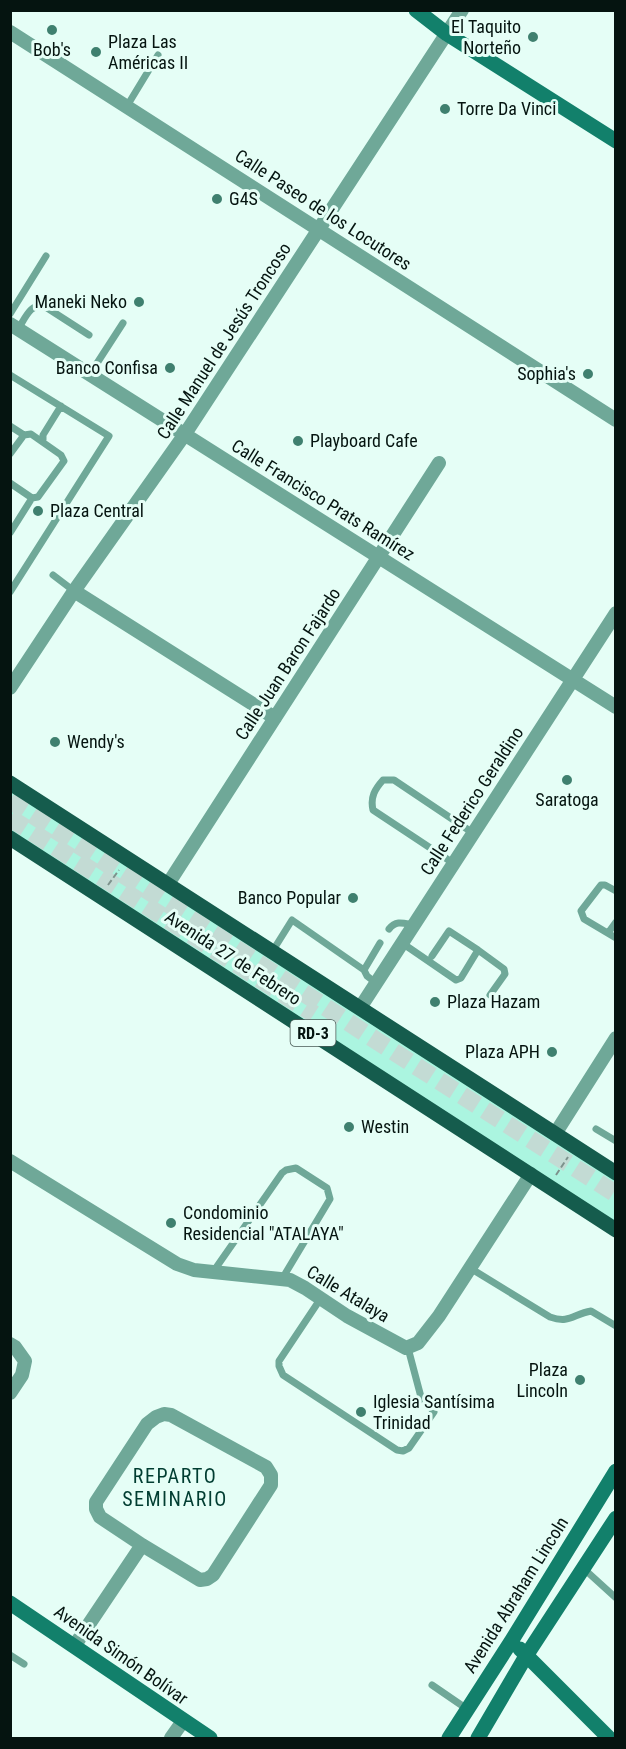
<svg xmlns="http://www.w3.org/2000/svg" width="626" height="1749" font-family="'Roboto Condensed',sans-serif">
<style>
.green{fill:#abf5e0}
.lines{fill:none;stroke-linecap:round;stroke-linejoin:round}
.highway-tunnel{stroke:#c3dbd4;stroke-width:18;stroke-dasharray:18 9;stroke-linecap:butt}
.path{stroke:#7d928c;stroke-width:2;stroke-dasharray:6 3;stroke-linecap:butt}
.lane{stroke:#6fa898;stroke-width:7}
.street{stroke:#6fa898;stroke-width:14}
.secondary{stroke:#12806b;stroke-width:15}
.primary{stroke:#155c4d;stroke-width:15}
.poi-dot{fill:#3f806f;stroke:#e5fef6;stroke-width:2}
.labels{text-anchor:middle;stroke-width:6;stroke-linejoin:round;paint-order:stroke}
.shield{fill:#e5fef6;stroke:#485a55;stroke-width:1.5}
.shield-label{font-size:16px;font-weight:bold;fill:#051410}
.poi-label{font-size:18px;fill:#051410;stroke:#e5fef6;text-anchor:start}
.street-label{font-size:18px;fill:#051410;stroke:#e5fef6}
.neighbourhood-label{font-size:20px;letter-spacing:1.5px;fill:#013d31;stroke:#e5fef6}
</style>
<rect width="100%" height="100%" fill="#e5fef6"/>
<path class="green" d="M10,788L615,1180V1223L11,832Z"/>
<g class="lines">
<path class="highway-tunnel" d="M10,800L377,1041L616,1194
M10,818L314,1014"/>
<path class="path" d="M108,885L119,870
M225,961L235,946
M556,1175L568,1157"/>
<path class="lane" d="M127,106L158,55
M10,314L46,256
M18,329C25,319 30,303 44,306L89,335
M90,374L123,323
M10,375L109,436L10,592
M10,426L24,435
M43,440V435L61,406
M10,454L24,435L31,434L61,455L64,461L38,497L32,498L10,483
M10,533L32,498
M53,575L74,591
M453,863L373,810C370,797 375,789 383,780H394L473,833
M616,891L605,885H601L581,911L584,919L616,938
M389,929C396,920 403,923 413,925
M608,933L616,922
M402,943L456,980L461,978L478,950L449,931L432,956
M478,950L504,969L505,974L490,995
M272,952L292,920L364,970
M376,983L367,976L364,970L380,943
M596,1129L616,1141
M470,1268L550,1317C570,1324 573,1314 591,1311L616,1326
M213,1272L282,1173L286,1170L296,1168L327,1188L330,1199L282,1279
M321,1298L279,1361V1366L283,1375L397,1450L403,1451L409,1448L434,1412L421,1397L408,1348
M583,1568L616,1598
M10,1655L24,1664
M432,1685L467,1709"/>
<path class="street" d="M10,32L616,420
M10,324L616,707
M74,591L275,718
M10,688L74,591L185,434L462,10
M168,884L439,463
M360,1008L616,613
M555,1134L616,1038
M10,1161L177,1264L194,1270L290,1280L305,1288L347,1316L406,1348L418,1343L439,1316L531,1174
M10,1344L15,1347L25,1361L22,1375L10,1393
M164,1414L171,1415L266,1467L271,1475V1485L213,1575L207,1579L200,1580L142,1545L100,1517L96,1509V1502L147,1424L156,1417Z
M75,1645L142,1545
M171,1738L183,1721"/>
<path class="secondary" d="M416,10L447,34L616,141
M10,1603L210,1738
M520,1649L609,1738
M449,1738L512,1640L616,1471
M478,1738L526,1656L616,1518"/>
<path class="primary" d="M10,783L616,1173
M10,838L616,1230"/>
</g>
<g class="poi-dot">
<circle cx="52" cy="30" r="6"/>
<circle cx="533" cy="37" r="6"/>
<circle cx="96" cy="52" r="6"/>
<circle cx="445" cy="109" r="6"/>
<circle cx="217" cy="199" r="6"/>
<circle cx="139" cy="302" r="6"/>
<circle cx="170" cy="368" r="6"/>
<circle cx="588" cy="374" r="6"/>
<circle cx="298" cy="441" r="6"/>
<circle cx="38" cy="511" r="6"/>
<circle cx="55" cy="742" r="6"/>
<circle cx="567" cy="780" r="6"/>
<circle cx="353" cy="898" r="6"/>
<circle cx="435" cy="1002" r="6"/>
<circle cx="552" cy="1052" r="6"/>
<circle cx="349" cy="1127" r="6"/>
<circle cx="171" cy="1223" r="6"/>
<circle cx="580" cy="1380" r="6"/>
<circle cx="361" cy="1412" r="6"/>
</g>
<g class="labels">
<rect class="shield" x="290.5" y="1020" width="45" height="26" rx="4.5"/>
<g class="shield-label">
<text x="313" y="1039">RD-3</text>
</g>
<g class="poi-label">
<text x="521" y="33" text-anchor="end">El Taquito<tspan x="521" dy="21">Norteño</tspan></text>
<text x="108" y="48">Plaza Las<tspan x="108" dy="21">Américas II</tspan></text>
<text x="52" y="56" text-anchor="middle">Bob's</text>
<text x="457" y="115">Torre Da Vinci</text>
<text x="229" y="205">G4S</text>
<text x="127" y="308" text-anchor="end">Maneki Neko</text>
<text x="158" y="374" text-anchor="end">Banco Confisa</text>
<text x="576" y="380" text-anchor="end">Sophia's</text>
<text x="310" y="447">Playboard Cafe</text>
<text x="50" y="517">Plaza Central</text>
<text x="67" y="748">Wendy's</text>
<text x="567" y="806" text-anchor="middle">Saratoga</text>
<text x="341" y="904" text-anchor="end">Banco Popular</text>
<text x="447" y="1008">Plaza Hazam</text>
<text x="540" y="1058" text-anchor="end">Plaza APH</text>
<text x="361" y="1133">Westin</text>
<text x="183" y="1219">Condominio<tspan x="183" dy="21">Residencial "ATALAYA"</tspan></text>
<text x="568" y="1376" text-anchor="end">Plaza<tspan x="568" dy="21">Lincoln</tspan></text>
<text x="373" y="1408">Iglesia Santísima<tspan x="373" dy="21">Trinidad</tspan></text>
</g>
<g class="street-label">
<text transform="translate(323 210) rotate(33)" y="6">Calle Paseo de los Locutores</text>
<text transform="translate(224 341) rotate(-57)" y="6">Calle Manuel de Jesús Troncoso</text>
<text transform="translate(323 500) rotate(32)" y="6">Calle Francisco Prats Ramírez</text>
<text transform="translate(288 664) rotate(-57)" y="6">Calle Juan Baron Fajardo</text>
<text transform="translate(472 801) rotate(-57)" y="6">Calle Federico Geraldino</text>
<text transform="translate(233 958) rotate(33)" y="6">Avenida 27 de Febrero</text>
<text transform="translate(348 1294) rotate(31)" y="6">Calle Atalaya</text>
<text transform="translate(516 1595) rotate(-58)" y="6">Avenida Abraham Lincoln</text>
<text transform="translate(121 1655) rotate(35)" y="6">Avenida Simón Bolívar</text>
</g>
<g class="neighbourhood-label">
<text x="175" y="1483">REPARTO<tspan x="175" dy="23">SEMINARIO</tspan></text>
</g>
</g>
<rect width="626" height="1749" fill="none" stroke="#051410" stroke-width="24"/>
</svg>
